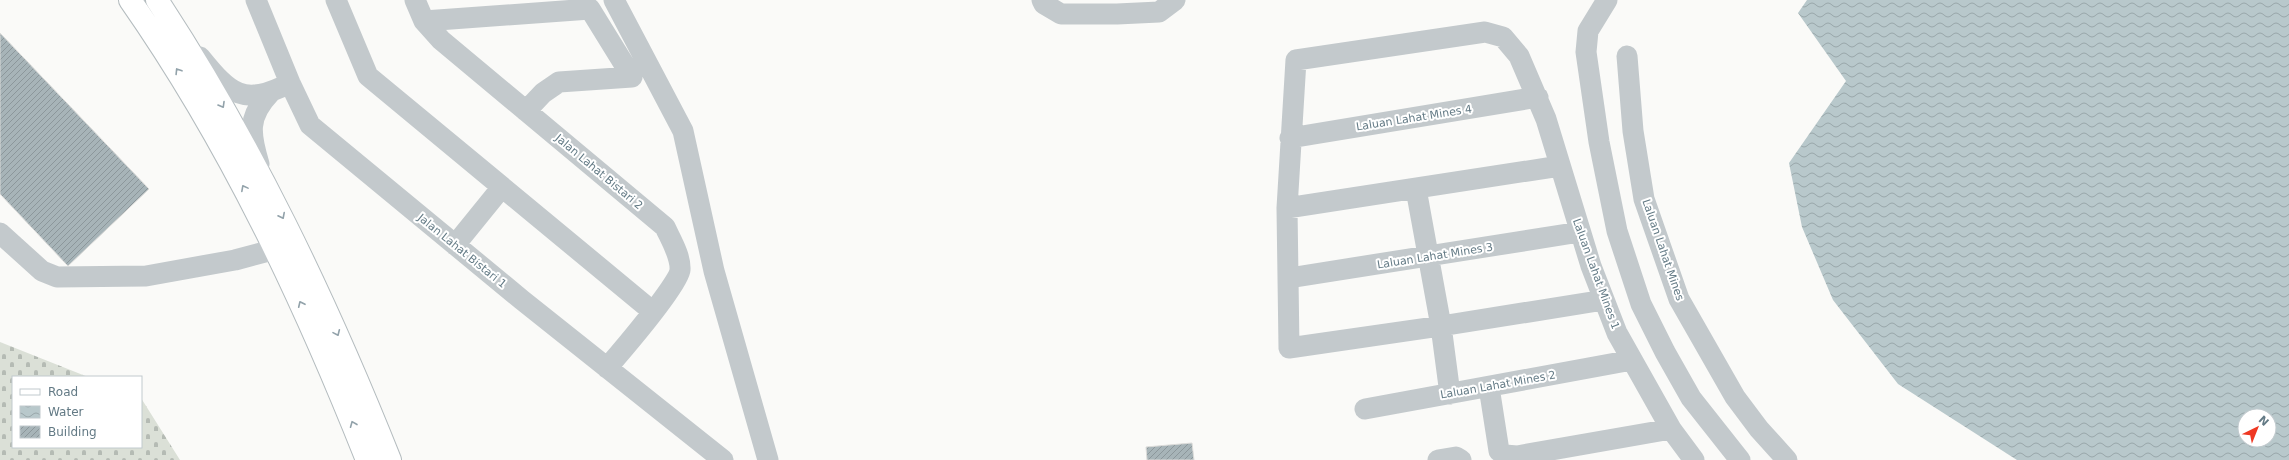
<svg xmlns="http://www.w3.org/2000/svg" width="2289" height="460" font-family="'DejaVu Sans',sans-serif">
<defs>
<pattern id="cemetery-stones" width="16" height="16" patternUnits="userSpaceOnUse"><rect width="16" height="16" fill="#dbe0d7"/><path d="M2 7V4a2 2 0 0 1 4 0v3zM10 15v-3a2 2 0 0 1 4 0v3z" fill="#b5bbb4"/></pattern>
<pattern id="water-waves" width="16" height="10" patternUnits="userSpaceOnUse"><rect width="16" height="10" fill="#b8c8cb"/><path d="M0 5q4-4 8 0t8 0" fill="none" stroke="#99a7aa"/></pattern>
<pattern id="building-hatch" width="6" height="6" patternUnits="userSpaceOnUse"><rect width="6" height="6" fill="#a7b4b8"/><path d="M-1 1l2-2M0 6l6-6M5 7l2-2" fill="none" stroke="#8c979b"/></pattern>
</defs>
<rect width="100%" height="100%" fill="#fafaf8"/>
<path fill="url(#cemetery-stones)" d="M0,342L88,377H13V447H141V398L180,460H0Z"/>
<path fill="url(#water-waves)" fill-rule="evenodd" d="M1807,0H2289V460H2017L1898,384L1833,300L1802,227L1789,163L1846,81L1798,13ZM2245,416H2269V440H2245Z"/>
<path fill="url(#building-hatch)" stroke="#dcdcda" d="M0,33L149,189L68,266L0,194Z
M1192,443L1194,460H1147L1146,447Z"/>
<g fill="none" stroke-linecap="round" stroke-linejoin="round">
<defs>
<path id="major" d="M130,0C230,143 303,299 367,460
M157,0C252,144 326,300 390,460"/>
</defs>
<use href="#major" stroke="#b4bcbf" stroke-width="24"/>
<path stroke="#c3c9cc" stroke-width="21" d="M256,0L290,83L310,125L522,300L723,460
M336,0L368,76L652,311
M415,0L424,21L441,40L665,227C671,240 681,256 680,270C679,284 620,353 607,368
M614,0L683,131L714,271L768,460
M1042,0L1044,4L1061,14H1117L1159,12L1175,0
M1607,0L1588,31L1586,52L1599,142L1617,231L1641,304L1665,352L1691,398L1740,460
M424,21L590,9L632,77L559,82L543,93L526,111
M1627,56L1633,131L1644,199L1679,299L1735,397L1759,429L1787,460
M200,57C230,94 243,107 290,83
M1290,138L1538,97
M259,164C250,134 247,117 270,93
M1416,189L1441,326L1450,394
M1287,208L1560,166
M0,233L42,271L57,277L146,276L235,260L276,249
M455,245L502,187
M1289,278L1580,232
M1604,300L1441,326L1289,348L1287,208L1296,60L1485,32L1503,37L1519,56L1546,119L1591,266L1617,333L1671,429L1694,460
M1489,387L1499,451L1505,455L1517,456L1671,429
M1365,409L1632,360
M1438,460L1456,457L1461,460"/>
<use href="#major" stroke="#fff" stroke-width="22"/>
</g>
<defs><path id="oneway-chevron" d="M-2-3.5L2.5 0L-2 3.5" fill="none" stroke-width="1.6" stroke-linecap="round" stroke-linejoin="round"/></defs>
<g stroke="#92a2aa">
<use href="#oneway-chevron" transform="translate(178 71) rotate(-122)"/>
<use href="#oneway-chevron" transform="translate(222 105) rotate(60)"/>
<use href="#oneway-chevron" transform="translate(244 188) rotate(-118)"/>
<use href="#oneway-chevron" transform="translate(282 216) rotate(63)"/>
<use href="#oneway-chevron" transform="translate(301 304) rotate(-115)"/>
<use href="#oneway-chevron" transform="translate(337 333) rotate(66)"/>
<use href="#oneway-chevron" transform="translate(353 424) rotate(-112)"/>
</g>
<g text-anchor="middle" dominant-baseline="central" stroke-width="4" stroke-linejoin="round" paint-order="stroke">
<g font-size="11" fill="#637a85" stroke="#fff">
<text transform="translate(1414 118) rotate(-9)">Laluan Lahat Mines 4</text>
<text transform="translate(599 172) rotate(40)">Jalan Lahat Bistari 2</text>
<text transform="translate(1663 250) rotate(71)">Laluan Lahat Mines</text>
<text transform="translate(462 251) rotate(39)">Jalan Lahat Bistari 1</text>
<text transform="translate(1435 256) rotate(-9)">Laluan Lahat Mines 3</text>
<text transform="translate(1596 274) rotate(70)">Laluan Lahat Mines 1</text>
<text transform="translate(1498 385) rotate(-10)">Laluan Lahat Mines 2</text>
</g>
</g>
<rect x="12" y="376" width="130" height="72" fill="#ffffff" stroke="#c1cace"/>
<rect x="20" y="389" width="20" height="6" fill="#ffffff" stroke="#c1cace"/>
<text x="48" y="396" font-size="12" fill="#637a85">Road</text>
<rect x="20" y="406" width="20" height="12" fill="url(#water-waves)" stroke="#c1cace"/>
<text x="48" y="416" font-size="12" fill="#637a85">Water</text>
<rect x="20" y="426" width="20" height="12" fill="url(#building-hatch)" stroke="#c1cace"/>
<text x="48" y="436" font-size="12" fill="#637a85">Building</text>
<g transform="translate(2257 428) rotate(43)"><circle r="19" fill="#ffffff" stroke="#c1cace"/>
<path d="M0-3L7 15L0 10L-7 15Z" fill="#ef3823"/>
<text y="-6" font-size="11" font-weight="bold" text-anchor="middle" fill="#637a85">N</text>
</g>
</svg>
